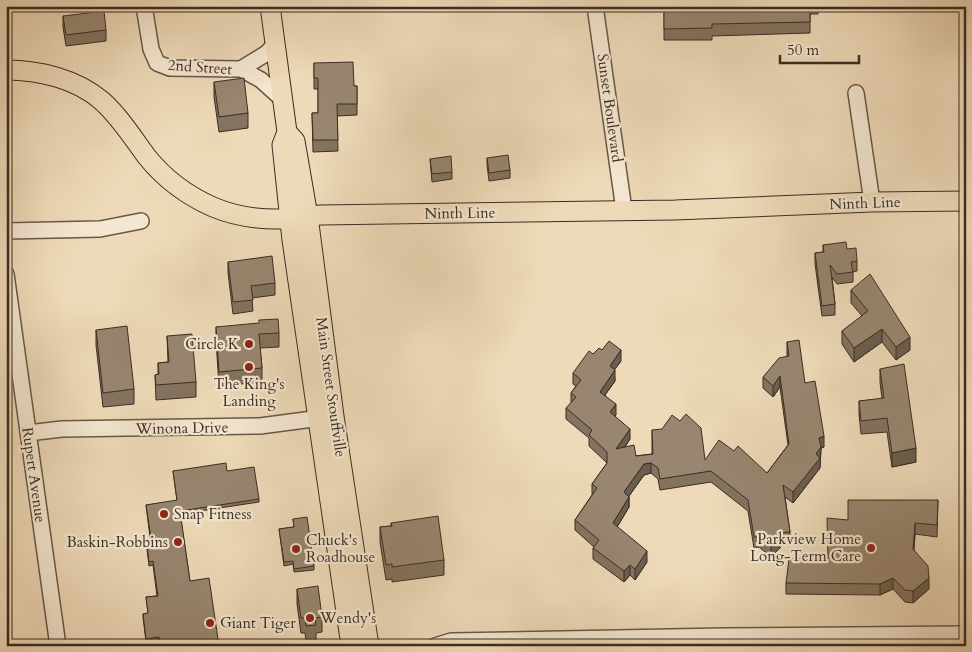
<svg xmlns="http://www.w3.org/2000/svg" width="972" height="652" font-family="Cardo,serif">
<rect width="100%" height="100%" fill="#eedab8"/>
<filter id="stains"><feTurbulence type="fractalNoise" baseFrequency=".004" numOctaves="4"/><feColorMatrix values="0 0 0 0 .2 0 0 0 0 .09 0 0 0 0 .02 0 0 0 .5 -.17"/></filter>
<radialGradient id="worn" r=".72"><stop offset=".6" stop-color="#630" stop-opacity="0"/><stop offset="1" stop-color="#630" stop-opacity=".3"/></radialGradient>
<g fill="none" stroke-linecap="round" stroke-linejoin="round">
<defs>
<path id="minor" d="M144,6L151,49L157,63L170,68L241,69L261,80L282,99
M595,6L624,210
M241,69L267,53L275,44
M856,93L872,202
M6,231L100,229L141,221
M6,274L58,646
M28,433L62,429L260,426L328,417
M435,646L451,641L724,636L966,634"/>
<path id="major" d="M270,6L287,132L282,145L292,240L351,646
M6,70C39,70 77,79 102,101C120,117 133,138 147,157C164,178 188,196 213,207C232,215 256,219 276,219C291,219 306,216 321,215L675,210L872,202L966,201
M287,132L295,141L308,216L334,416L369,646"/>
</defs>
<use href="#minor" stroke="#685848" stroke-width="18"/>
<use href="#major" stroke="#3b2c23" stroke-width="21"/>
<use href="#minor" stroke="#f4e7d1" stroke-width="15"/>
<use href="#major" stroke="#eedab8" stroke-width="19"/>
</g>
<path fill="#837360" stroke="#3b2c23" d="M664,6H818V14H810V33L712,36V40H664Z
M63,16L106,30V41L66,46L63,27Z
M314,63L354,86H357V115L337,116L338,151L313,152L312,113H318V89H314Z
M214,82L248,113V128L219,132L214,97Z
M487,158L510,170V178L489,181L487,165Z
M430,159L452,172V179L432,182Z
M823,245L847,249L857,261V271L853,272V282L837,284L832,277L835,304V315L822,316L815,264V253L823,252Z
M228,262L275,283V295L252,298L253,311L233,314L228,273Z
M851,290L910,350L896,360L882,342L854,362L842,344V331L862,316L851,303Z
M216,327L279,333V347L260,348L262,368V382L219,386L216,341Z
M96,330L134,389V404L103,407L96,345Z
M167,336L196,382V397L156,400L155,375L158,374V363L168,362Z
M787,342L805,383L824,447L821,448L820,468L793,503L785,497L790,532V542L780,544V548L771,557L759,547L754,548L748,511L711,482L660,490L658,479L651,473L644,475L629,496V507L617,527L647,562L635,580L630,575L624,582L593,559V548L594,547L575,530V520L592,495V484L607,463L589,446V438L566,419V408L571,403V393L576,386L573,384V373L593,354L602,350L621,361L614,370L615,381L605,395L616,415L615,416L630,439L625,447L636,456L652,454V430L705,460L734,451L767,473L788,445L780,387L773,397L763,388V377L787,356Z
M880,369L916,462L892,467L887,432L861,434L859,414V401L882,399L880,382Z
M173,471H227L259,499V502L180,514L190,581L219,646H160L159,640L146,642L143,617V614L148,613L146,597L157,596L153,565L149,566L147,549V545H151L146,505L177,501Z
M938,500L937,537L915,534L914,550L929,589L913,603L905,602L893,589L880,595L786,594V583L828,558L848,520Z
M293,519L314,566V570L294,572L293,564L284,566L279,529L294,527Z
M391,523L444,560V575L392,582V579L386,580L380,542V527L391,526Z
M297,589L322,617V632L316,633V640L306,641L305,633H301L297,604Z"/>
<path fill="#6a5e4e" stroke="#3b2c23" d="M882,329V342L854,362V348Z
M910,337V350L896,360V347Z
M621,350V361L610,376V366Z
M615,370V381L600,402V392Z
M780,376V387L773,397V386Z
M616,404V415L610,423V412Z
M630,429V439L616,460V449Z
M824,436V447L821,448L820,468L793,503V492L816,454L819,438Z
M916,448V462L892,467V453Z
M651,463V473L644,475L624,503V492L644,464Z
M629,497V507L613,534V523Z
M915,523V534L913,560V549Z
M780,537V548L771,557V546Z
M647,551V562L635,580V569Z
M630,565V575L624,582V571Z
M893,578V589L880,595V584Z
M929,578V589L913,603V591Z"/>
<path fill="#988670" stroke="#3b2c23" d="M664,6H810V22L712,24V28L664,29Z
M104,11L106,30L66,35L63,16Z
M353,62L354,86H357V104H337L338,140H313L312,113H318V78H314V63Z
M244,78L248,113L219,117L214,82Z
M508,155L510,170L489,173L487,158Z
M451,156L452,172L432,174L430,159Z
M846,242L847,249L856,248L857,261L851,262L853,272L837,274L830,265L835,304L822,306L815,253L824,252L823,245Z
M272,256L275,283L251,286L253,300L233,302L228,262Z
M870,274L910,337L896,347L882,329L854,348L842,331L868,311L851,290Z
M278,319L279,333L259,334L262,368L219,372L216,327L259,323V320Z
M127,326L134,389L103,393L96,330Z
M192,334L196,382L156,385L155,375L159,374L158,363L169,362L167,336Z
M799,340L805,383L815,381L824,436L819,438L821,447L816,454L820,458L793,492L783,485L790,532L779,533L780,537L771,546L759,537H754L748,500L711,471L660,479L658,468L651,463L644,464L624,492L629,497L613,523L647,551L635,569L630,565L624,571L593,548L599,540L575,520L597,488L592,484L607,463V452L589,435L592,430L566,408L576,397L571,393L581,380L573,373L589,351L593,354L599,348L602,350L609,341L621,350L610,366L615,370L600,392L616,404L610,412L630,429L616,449L634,445L636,456L653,454L652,430L662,429L672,415L680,421L686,414L701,428L705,460L719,440L734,451L738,446L767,473L789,444L780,376L773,386L763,377L779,358L789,356L787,342Z
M904,364L916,448L892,453L887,418L861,421L859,401L884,398L880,369Z
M226,463L227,471L254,467L259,499L180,511L190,581L209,578L219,646H161L159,637L146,639L143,614L148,613L146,597L158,596L153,561L149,562L147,545H152L146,505L177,500L173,471Z
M848,500H938L937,525L915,523L913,549L928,566L929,578L913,591L905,590L893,578L880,584L786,583L789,559L828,558L827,518L848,520Z
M438,516L444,560L392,567V564L386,565L380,527L392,526L391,523Z
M307,517L314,566L294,569L293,561L284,562L279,529L294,527L293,519Z
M318,586L322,617L315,618L316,625L306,626L305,618H301L297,589Z"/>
<g fill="#8f2418" stroke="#f4e7d1" stroke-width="2">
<circle cx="249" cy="344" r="5"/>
<circle cx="249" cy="367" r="5"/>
<circle cx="164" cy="514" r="5"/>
<circle cx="178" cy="542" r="5"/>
<circle cx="871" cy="548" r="5"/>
<circle cx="296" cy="549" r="5"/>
<circle cx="310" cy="618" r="5"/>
<circle cx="210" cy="623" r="5"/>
</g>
<g text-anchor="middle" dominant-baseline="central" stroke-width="4.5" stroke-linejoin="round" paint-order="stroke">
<g font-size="15" fill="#3b2c23" stroke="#f4e7d1">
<text transform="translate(200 67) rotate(4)">2nd Street</text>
<text transform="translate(610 108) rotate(82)">Sunset Boulevard</text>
<text transform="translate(865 203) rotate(-2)">Ninth Line</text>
<text transform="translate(460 213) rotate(-1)">Ninth Line</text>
<text transform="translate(331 387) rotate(82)">Main Street Stouffville</text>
<text transform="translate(182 428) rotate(-1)">Winona Drive</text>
<text transform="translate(34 475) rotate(82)">Rupert Avenue</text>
</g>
<g font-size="15" fill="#3b2c23" stroke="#f4e7d1" text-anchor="start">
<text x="239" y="344" text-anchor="end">Circle K</text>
<text x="249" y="384" text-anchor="middle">The King's<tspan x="249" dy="17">Landing</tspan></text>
<text x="174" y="514">Snap Fitness</text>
<text x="861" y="539" text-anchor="end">Parkview Home<tspan x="861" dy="17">Long-Term Care</tspan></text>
<text x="306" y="540">Chuck's<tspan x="306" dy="17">Roadhouse</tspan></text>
<text x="168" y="542" text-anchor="end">Baskin-Robbins</text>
<text x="320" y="618">Wendy's</text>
<text x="220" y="623">Giant Tiger</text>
</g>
</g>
<rect width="972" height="652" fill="none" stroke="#eedab8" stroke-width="25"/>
<rect x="8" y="8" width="957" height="637" fill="none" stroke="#3b2c23" stroke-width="2.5"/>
<rect x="12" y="12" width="947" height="627" fill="none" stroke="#3b2c23"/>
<path d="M780 55v8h79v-8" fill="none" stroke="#3b2c23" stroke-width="2.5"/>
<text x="787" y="55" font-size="15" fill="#3b2c23" stroke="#f4e7d1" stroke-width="4" paint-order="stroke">50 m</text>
<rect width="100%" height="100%" filter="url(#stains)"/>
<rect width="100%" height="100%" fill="url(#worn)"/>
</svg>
